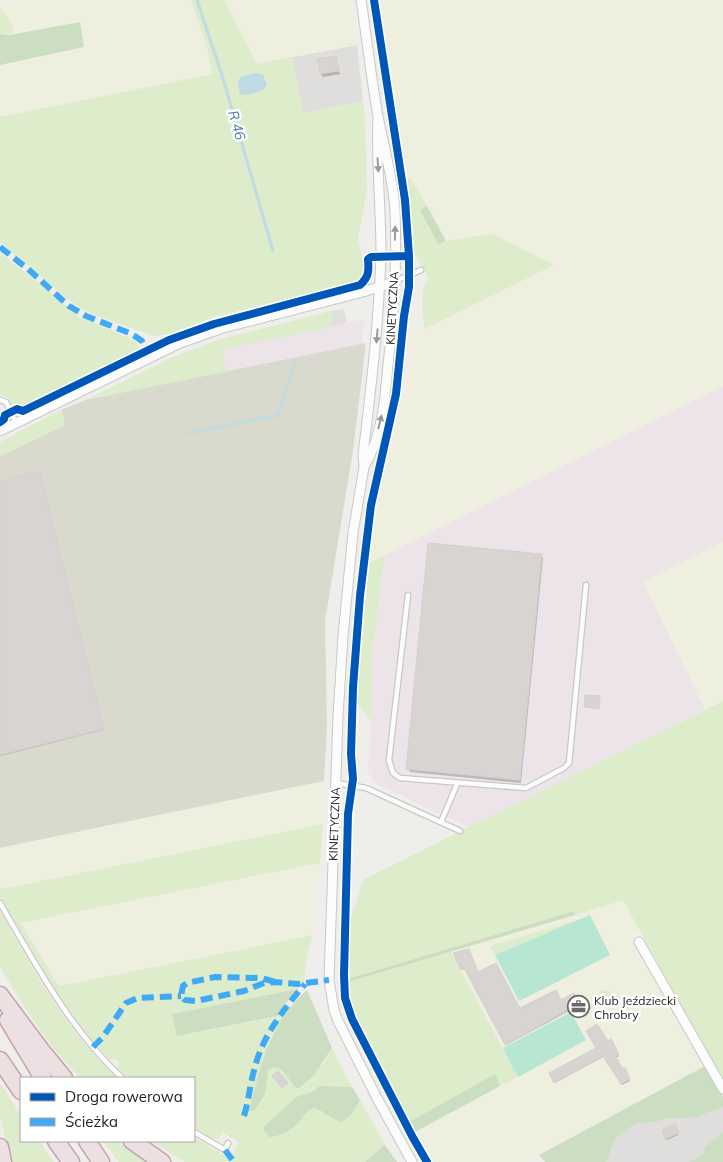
<svg xmlns="http://www.w3.org/2000/svg" width="723" height="1162" font-family="Mulish,sans-serif">
<rect width="100%" height="100%" fill="#f0eeeb"/>
<path fill="#dfdedc" d="M357,45L363,101L303,113L292,57Z
M723,1107V1132L705,1153L689,1162H606L616,1136L635,1124L656,1122L668,1118H694Z"/>
<path fill="#ede4e9" d="M364,319L362,344L227,371L222,350Z
M723,386V542L643,582L705,709L469,827L376,784L368,772L371,721V661L385,555Z"/>
<path fill="#d9d9cd" d="M366,343L353,451L325,621L327,726L324,781L0,848V456L65,425L61,410L85,400Z"/>
<path fill="#efefdf" d="M19,0H191L205,41L213,74L0,117V65L84,46L80,22L14,34L12,24L0,7V3Z
M224,0H350L357,45L257,64Z
M379,0H723V386L369,563L375,515L410,368L413,333L424,329L492,234L446,241L403,165Z
M723,542V701L705,709L643,582Z
M324,781L323,824L1,889L0,887V848Z
M320,863L313,935L59,986L21,923Z
M623,899L641,931L631,936L705,1066L526,1162H433L415,1132L586,1040L571,1012L503,1048L451,952Z"/>
<path fill="#ddeccb" d="M191,0H224L257,64L292,57L303,113L363,101L365,118L367,191L358,238L365,273L359,282L214,317L170,334L153,336L87,312L69,300L0,242V117L213,74L205,41Z
M0,7L12,24L14,34H0Z
M410,177L427,206L420,210L438,244L446,241L492,234L554,265L424,329L422,302L424,285L429,279L414,252L407,180Z
M0,253L42,285L78,316L123,335L136,342L140,349L21,409L17,406L13,407L9,398L0,395Z
M331,311L333,317L330,327L222,350L227,371L225,372L85,400L169,359L217,340Z
M61,410L65,425L0,456V442Z
M385,555L371,661V721L356,702L369,563Z
M723,701V1081L623,900L575,915L574,911L348,979L347,930L364,879Z
M323,824L320,863L21,923L59,986L313,935L307,955L304,982L298,989L172,1014L178,1036L285,1015L270,1037L265,1094L267,1070L274,1067L281,1069L290,1081L322,1065L332,1048L352,1087L320,1086L310,1093L298,1096L265,1125L298,1123L307,1111L315,1108L325,1112L335,1120L352,1114L360,1100L385,1145L365,1162H185L150,1141H194V1137L230,1159L239,1142L223,1133L218,1139H210L194,1127V1078H128L117,1068L119,1062L116,1059L110,1060L99,1047L101,1043L98,1040L96,1042L92,1041L54,989L0,897V887L1,889Z
M0,911C34,970 66,1032 118,1078H80L54,1049L32,1019L0,967Z
M584,918L495,955L490,946Z
M451,952L518,1077L500,1086L494,1075L409,1122L354,1014L348,982Z
M597 998a8 8 0 1 1 16 0a8 8 0 1 1-16 0Z
M0,1083L21,1115V1141H39L54,1162H11L0,1115Z
M103,1141H121L151,1162H119Z"/>
<path fill="#cbdec1" d="M80,22L84,47L0,65V34L10,35Z
M427,206L446,241L438,244L420,210Z
M574,911L575,915L348,982V979Z
M298,989L284,1005L278,1016L177,1036L172,1014Z
M307,990L332,1048L314,1075L299,1088H296L281,1069L274,1067L268,1070L265,1094L254,1111H249C262,1063 268,1025 307,990Z
M705,1066L723,1097V1107L694,1118H668L656,1122L635,1124L616,1137L606,1162H545L539,1155Z
M495,1074L500,1086L415,1132L409,1122Z
M320,1086L352,1087L360,1100L352,1114L342,1122C332,1120 325,1112 315,1108C303,1112 305,1117 297,1124C289,1132 280,1136 269,1137L263,1130L265,1125L298,1096L310,1093Z
M723,1132V1162H689L705,1153L704,1148Z
M385,1145L397,1162H365Z"/>
<path fill="#b7e6d2" d="M590,915L610,955L519,1001L495,955Z
M571,1012L586,1040L518,1077L503,1048Z"/>
<path fill="#e0dfde" d="M344,309L347,323L330,327L333,317L331,311Z"/>
<path fill="#bfdbe3" d="M256,73L263,75L267,85L265,89L251,94L240,95L238,81L241,77Z"/>
<path fill="#0003" d="M335,57L340,74L323,77L321,74Z
M40,474L103,730L0,756V483Z
M541,555L543,558L521,783L410,772L408,768Z
M455,954L519,1010L561,1001L579,1005L586,1001L590,1009L577,1016L573,1009L506,1045L465,969L463,970Z
M611,1042L619,1056L615,1058L622,1071L624,1070L630,1081L622,1085L605,1056L555,1083L550,1074Z
M674,1126L678,1135L667,1140L663,1131Z"/>
<g fill="none" stroke-linecap="round" stroke-linejoin="round">
<path stroke="#bfdbe3" stroke-width="3" d="M197,0L222,75L273,251
M189,433L278,415L295,361"/>
</g>
<path fill="#d7d4d2" stroke="#d3d0cc" d="M336,56L339,71L320,74L317,59Z
M40,471L104,729L0,755V481Z
M428,543L542,554L520,780L406,769Z
M585,695L600,696L599,709L584,707Z
M469,949L478,972L496,963L520,1008L556,990L561,1000L574,993L579,1003L587,999L591,1008L575,1015L571,1008L505,1045L464,968L461,970L453,953Z
M597,1024L608,1041L611,1039L619,1054L615,1056L623,1069L625,1068L630,1079L621,1084L603,1056L554,1083L549,1073L596,1048L586,1031Z
M278,1071L288,1083L282,1088L272,1076Z
M675,1124L679,1133L665,1139L662,1130Z"/>
<g fill="none" stroke-linecap="round" stroke-linejoin="round">
<defs>
<path id="lane" d="M395,281L421,270
M0,400L6,402L16,423
M408,595L389,760L393,773L400,778L526,788L564,768L569,763L586,585
M336,783L366,788L460,831
M441,822L457,784
M0,903C36,965 69,1028 122,1078
M194,1132L225,1150L228,1143"/>
<path id="street" d="M361,0C367,39 371,78 378,116C384,148 393,178 395,210C397,261 394,315 388,365C385,400 382,437 364,467
M378,117C376,162 381,208 381,254C379,321 371,388 363,455L364,467L353,533L343,636L338,716L329,980L334,1010L338,1021L378,1100L412,1162
M0,431L180,343L223,328L363,292L394,282
M639,942L723,1089"/>
<path id="highway" d="M0,995L41,1050L64,1078
M8,1020L43,1078
M0,1060L21,1091
M56,1141L71,1162
M87,1141L101,1162
M132,1141L162,1162
M0,1147L3,1162"/>
</defs>
<use href="#lane" stroke="#c9c8c7" stroke-width="7"/>
<use href="#street" stroke="#c9c8c7" stroke-width="11"/>
<use href="#highway" stroke="#c5a2ac" stroke-width="19"/>
<use href="#lane" stroke="#fdfcfc" stroke-width="4.5"/>
<use href="#street" stroke="#fdfcfc" stroke-width="9"/>
<use href="#highway" stroke="#ece0e2" stroke-width="16"/>
<path stroke="#3fa9f5" stroke-width="6" stroke-dasharray="12 6" stroke-linecap="butt" d="M0,247L28,269L69,306L86,316L132,334L142,341L150,355
M275,982L261,978L215,977L187,983L183,986L181,996L185,1000L196,1001L244,991L264,983L275,982L298,984L329,980
M93,1047L103,1037L126,1003L138,998L181,996
M244,1116C249,1100 250,1083 255,1067C263,1035 284,1009 305,984
M225,1150L234,1162"/>
<defs>
<path id="cycleway" d="M374,0L405,200L409,256V287L404,316L396,394L371,505L360,596L353,687L351,754L353,779L348,814L344,975L345,998L352,1019L412,1136L427,1162
M0,422L4,419L5,415L17,409L23,411L169,340L214,324L360,285C369,277 369,271 368,259L371,257L409,256"/>
</defs>
<use href="#cycleway" stroke="#fff" stroke-width="11"/>
<use href="#cycleway" stroke="#0057b8" stroke-width="8"/>
</g>
<defs><path id="oneway-solid" d="M-6-.8H1V-3.2L6.5 0L1 3.2V.8H-6Z" transform="scale(1.25)"/></defs>
<g fill="#9a9a9a">
<use href="#oneway-solid" transform="translate(378 165) rotate(86)"/>
<use href="#oneway-solid" transform="translate(395 233) rotate(-89)"/>
<use href="#oneway-solid" transform="translate(377 336) rotate(95)"/>
<use href="#oneway-solid" transform="translate(380 422) rotate(-76)"/>
</g>
<defs>
<symbol id="office-ring" viewBox="-11 -11 22 22"><circle r="9.5" fill="#fff" stroke="#6a6968" stroke-width="1.5"/><path d="M-6-3h4V-5.5h4V-3h4V5H-6ZM-1-4.5V-3h2v-1.5ZM-6 0V1H6V0Z" fill="#6a6968"/></symbol>
</defs>
<g fill-rule="evenodd">
<use href="#office-ring" x="566" y="994" width="25" height="25"/>
</g>
<g text-anchor="middle" dominant-baseline="central" stroke-width="5" stroke-linejoin="round" paint-order="stroke">
<g font-size="12" fill="#222" stroke="#fff">
<text transform="translate(392 308) rotate(-87)">KINETYCZNA</text>
<text transform="translate(334 824) rotate(-88)">KINETYCZNA</text>
</g>
<g font-size="12" fill="#222" stroke="#fff" text-anchor="start">
<text x="594" y="1000">Klub Jeździecki<tspan x="594" dy="14">Chrobry</tspan></text>
</g>
<g font-size="14" font-style="italic" fill="#4a7aab" stroke="#fff">
<text transform="translate(237 125) rotate(74)">R 46</text>
</g>
</g>
<rect x="20" y="1077" width="175" height="65" fill="#ffffff" stroke="#a7a7a7"/>
<rect x="30" y="1093" width="25" height="8" fill="#0057b8" stroke="#a7a7a7"/>
<text x="65" y="1102" font-size="15" fill="#222222">Droga rowerowa</text>
<rect x="30" y="1118" width="25" height="8" fill="#3fa9f5" stroke="#a7a7a7"/>
<text x="65" y="1127" font-size="15" fill="#222222">Ścieżka</text>
</svg>
